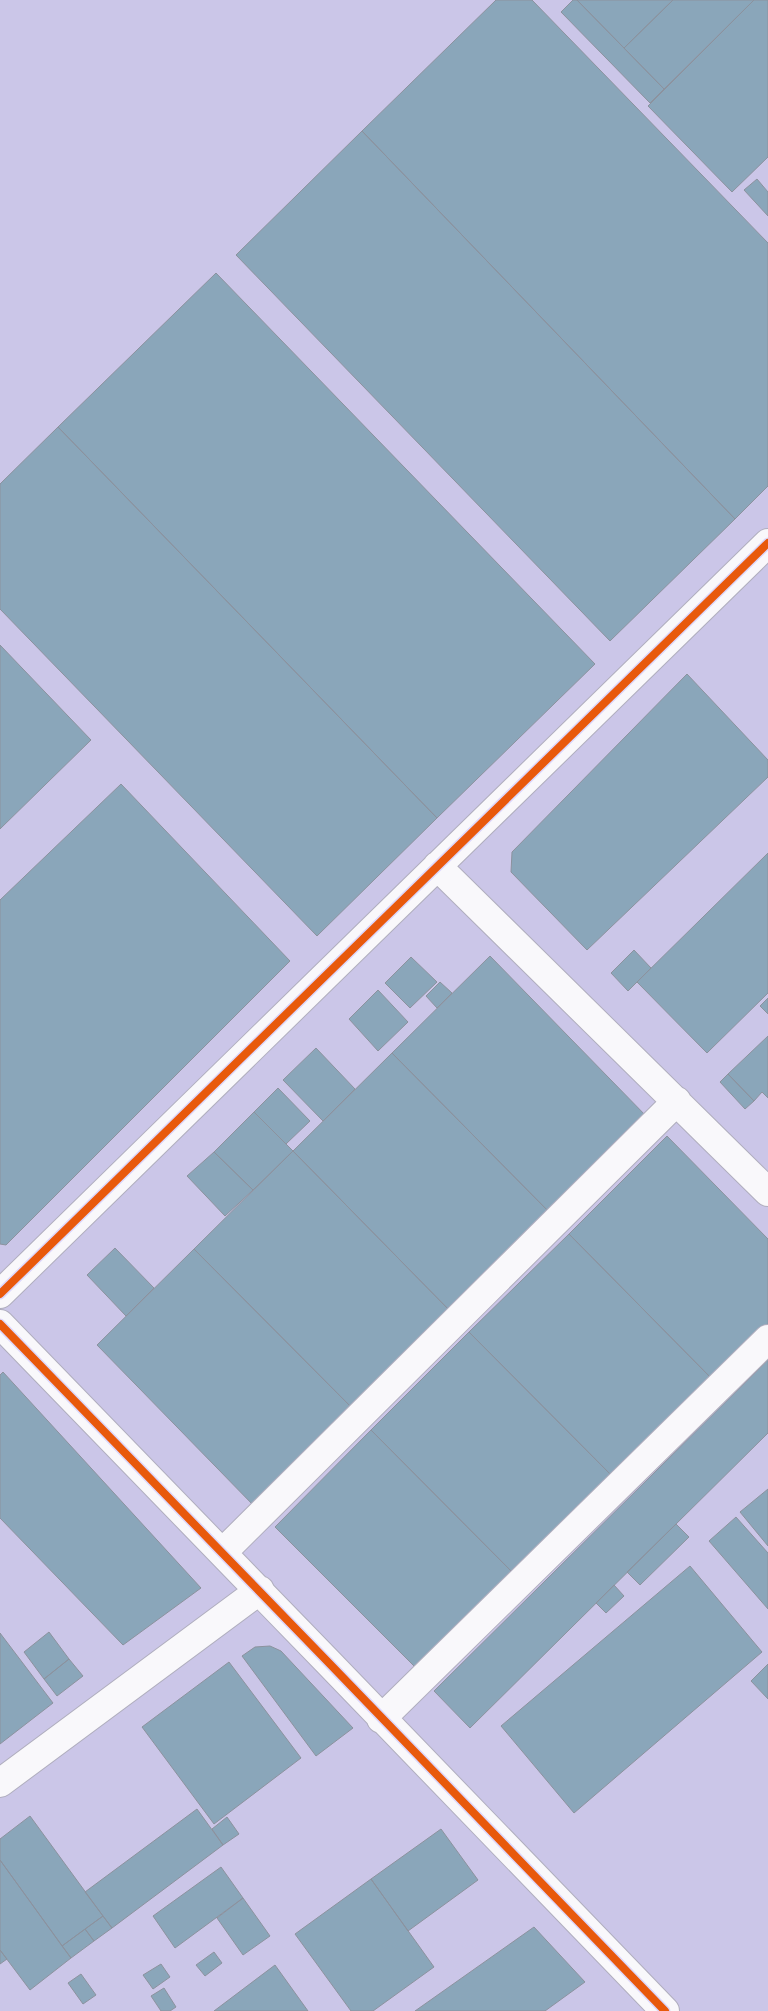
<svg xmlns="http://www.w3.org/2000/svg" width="768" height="2011" font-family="'IBM Plex Serif',serif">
<rect width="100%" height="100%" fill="#d5d2e7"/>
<path fill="#cbc6e8" d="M0,0H768V2011H0Z"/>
<path fill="#8aa6ba" stroke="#8c929e" d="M496,0H532L768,243V486L735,519L362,131Z
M573,0H577L664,89L650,103L561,12Z
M577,0H673L624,48Z
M673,0H754L664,89L624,48Z
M754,0H768V157L732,192L648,106Z
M362,131L735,519L610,641L236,255Z
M757,179L768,192V216L744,190Z
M216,273L595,664L437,818L58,427Z
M58,427L437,818L317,936L0,609V484Z
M0,645L91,740L0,829Z
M687,674L768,760V777L587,950L511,872L512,852Z
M121,784L290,961L6,1245L0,1244V900Z
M768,853V993L707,1053L637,982Z
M634,950L651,968L628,991L611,973Z
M490,956L649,1119L552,1215L392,1053Z
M411,957L437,982L410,1008L385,983Z
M440,982L452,993L437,1008L426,996Z
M378,990L408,1022L378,1051L349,1019Z
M768,998V1014L760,1006Z
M768,1036V1098L762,1092L754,1101L728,1074Z
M316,1048L355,1089L323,1121L283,1080Z
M392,1053L552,1215L452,1313L293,1151Z
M728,1074L754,1101L745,1109L720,1082Z
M278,1088L310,1121L286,1144L254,1112Z
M254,1112L293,1151L253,1190L214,1152Z
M667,1136L768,1239V1324L712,1379L569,1234Z
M293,1151L452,1313L355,1411L194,1249Z
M214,1152L253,1190L225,1216L187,1176Z
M569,1234L712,1379L613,1477L469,1332Z
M115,1248L154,1288L126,1316L87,1275Z
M194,1249L355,1411L256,1508L97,1345Z
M469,1332L613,1477L514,1574L371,1430Z
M768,1360V1433L470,1728L434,1691Z
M3,1372L201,1588L123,1645L0,1518V1375Z
M371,1430L514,1574L418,1670L275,1527Z
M768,1489V1546L740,1512Z
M736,1517L768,1553V1609L709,1541Z
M676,1524L689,1537L640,1585L627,1572Z
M690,1566L762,1652L574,1813L501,1726Z
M614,1585L624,1596L606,1613L596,1603Z
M49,1632L69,1659L44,1679L24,1652Z
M0,1633L53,1703L0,1744Z
M270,1646L281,1651L353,1728L316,1756L242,1656L255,1647Z
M69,1659L83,1676L57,1696L44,1679Z
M229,1662L301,1758L214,1824L142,1727Z
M768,1664V1699L751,1681Z
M197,1809L223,1845L112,1928L85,1892Z
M30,1816L103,1916L62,1946L0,1860V1839Z
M227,1817L239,1834L223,1845L212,1829Z
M441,1829L478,1880L408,1931L371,1879Z
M0,1860L71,1958L30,1990L0,1950Z
M221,1867L243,1898L175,1948L153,1916Z
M371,1879L434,1967L373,2011H351L295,1934Z
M243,1898L270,1936L243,1955L217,1918Z
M103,1916L112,1928L94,1941L85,1929Z
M534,1927L585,1982L545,2011H415Z
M85,1929L94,1941L71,1958L62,1946Z
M0,1950L7,1959L0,1964Z
M214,1952L222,1963L205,1976L196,1965Z
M161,1964L170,1977L153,1989L143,1975Z
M275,1965L308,2011H214Z
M81,1974L96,1995L83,2004L68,1983Z
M164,1988L176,2007L170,2011H161L151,1996Z"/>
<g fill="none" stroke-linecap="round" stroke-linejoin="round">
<defs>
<path id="minor" d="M437,866L768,1192
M0,1294L768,543
M0,1324C223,1552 443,1782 665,2011
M223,1552L677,1101
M381,1719L768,1339
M0,1783L260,1590"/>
</defs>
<use href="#minor" stroke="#b0aebe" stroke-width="30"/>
<use href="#minor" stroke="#f9f8fb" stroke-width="28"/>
<defs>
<path id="cycleway" d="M0,1294L768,543
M0,1324C223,1552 443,1782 665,2011"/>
</defs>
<use href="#cycleway" stroke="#dcd7fc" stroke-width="11"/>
<use href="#cycleway" stroke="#e8590c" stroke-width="8"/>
</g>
</svg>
